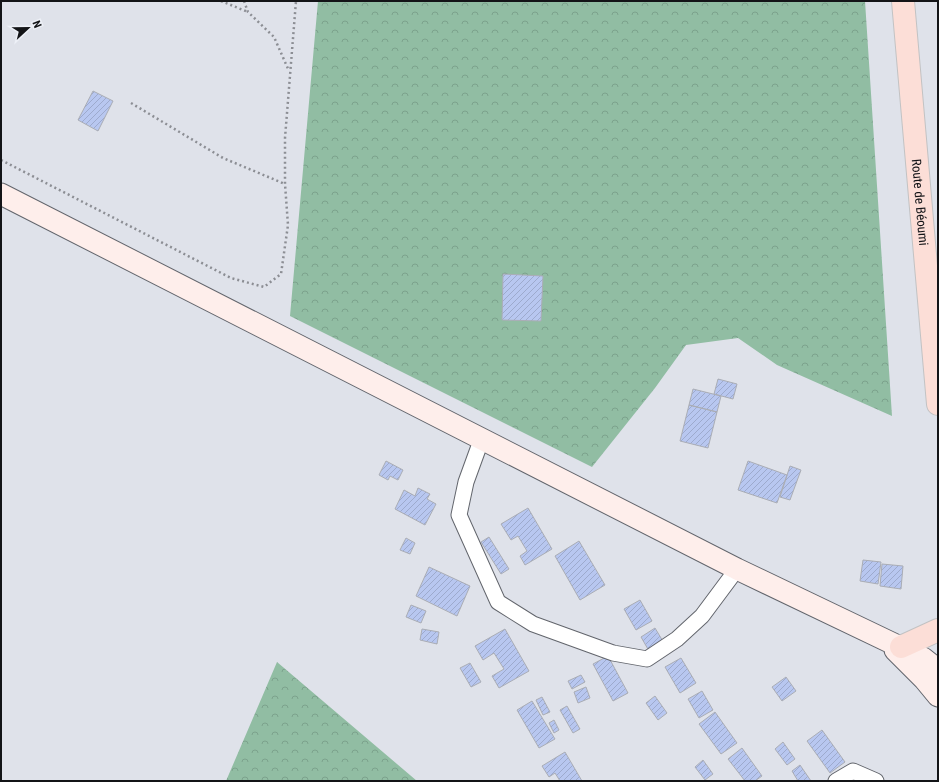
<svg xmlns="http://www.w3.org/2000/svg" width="939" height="782" font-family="'Roboto Condensed',sans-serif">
<defs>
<pattern id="forest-crowns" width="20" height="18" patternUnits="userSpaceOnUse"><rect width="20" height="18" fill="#91bda3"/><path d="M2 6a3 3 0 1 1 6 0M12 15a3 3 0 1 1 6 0" fill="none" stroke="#7ca28c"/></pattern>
<pattern id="building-hatch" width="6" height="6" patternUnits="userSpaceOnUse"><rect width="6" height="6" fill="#b8c7f0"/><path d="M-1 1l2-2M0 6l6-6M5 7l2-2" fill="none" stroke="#9daacd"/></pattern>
</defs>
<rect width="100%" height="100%" fill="#dfe2ea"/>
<path fill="url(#forest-crowns)" d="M318,1H865L892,416L777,365L738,338L686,345L655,388L592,467L290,316Z
M277,662L417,781H226Z"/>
<path fill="url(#building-hatch)" stroke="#aaadb5" d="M93,91L113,101L98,131L78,120Z
M503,274L543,276L541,321L502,320Z
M718,379L737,384L733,399L714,394Z
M693,389L721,396L717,412L689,405Z
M689,405L717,412L708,448L680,441Z
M386,461L403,470L398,480L390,476L388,480L379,475Z
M748,461L787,475L777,503L738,490Z
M790,466L801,470L790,500L780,497Z
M418,488L430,494L427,499L436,504L425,525L395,509L404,490L415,496Z
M528,508L552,549L525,565L520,556L527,551L518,536L511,540L501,524Z
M489,537L509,569L501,574L481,542Z
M406,538L415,543L410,554L400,550Z
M579,541L605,585L580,600L555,556Z
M863,560L881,562L878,584L860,581Z
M882,564L903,566L901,589L880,586Z
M429,567L470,586L457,616L416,596Z
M640,600L652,621L636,630L624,609Z
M411,605L426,611L421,623L406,617Z
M655,628L664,643L649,651L641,637Z
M422,629L439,632L437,644L420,640Z
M505,629L529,671L499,688L492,676L504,669L494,653L483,660L475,646Z
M608,656L628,693L613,701L593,664Z
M681,658L696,683L680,693L665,667Z
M470,663L481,682L471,687L460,668Z
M581,675L585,682L572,689L568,681Z
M786,677L796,691L782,701L772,687Z
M586,687L590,698L578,703L574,692Z
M702,691L713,710L699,718L688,699Z
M655,696L667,713L658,720L646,703Z
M542,697L550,712L543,715L536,700Z
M532,701L555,739L539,748L517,710Z
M567,706L580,729L573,733L560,710Z
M715,712L737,743L721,754L699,724Z
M554,720L559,730L554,733L549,723Z
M822,730L845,762L830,773L807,741Z
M783,742L795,759L787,765L775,749Z
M742,748L762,776L755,781H745L728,759Z
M565,752L582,781H560L555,773L549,777L542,766Z
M703,760L713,774L705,780L695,767Z
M800,765L811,781H798L792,771Z"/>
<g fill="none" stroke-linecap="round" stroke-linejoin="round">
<defs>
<path id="minor" d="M482,438L466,482L459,515L498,602L533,624L613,653L647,659L677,639L702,616L737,569
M836,781L853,771L876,781"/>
<path id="secondary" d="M1,194L737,569L923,658L938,670
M895,650L924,679L938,696"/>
<g id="primary">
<path id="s1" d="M903,1L938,404"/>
<path d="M901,647L938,630"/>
</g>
</defs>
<use href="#minor" stroke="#62656c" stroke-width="17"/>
<use href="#secondary" stroke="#62656c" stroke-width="23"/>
<use href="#primary" stroke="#c2c2c3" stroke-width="24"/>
<path stroke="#8c8e94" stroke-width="2.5" stroke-dasharray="2 3" stroke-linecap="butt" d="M221,1L248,12
M244,1L248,12L274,37L289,71
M131,103L223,158L285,184
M1,160L231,278L264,287L281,274L288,225L285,184V138L296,1"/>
<use href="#minor" stroke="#fff" stroke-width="15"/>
<use href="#secondary" stroke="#feeeeb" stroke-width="21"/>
<use href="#primary" stroke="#fcded7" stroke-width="22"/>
</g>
<g text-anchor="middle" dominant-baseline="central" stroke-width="3.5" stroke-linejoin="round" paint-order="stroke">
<g font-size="13" fill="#131417" stroke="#edf0f7">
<text stroke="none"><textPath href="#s1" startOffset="202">Route de Béoumi</textPath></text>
</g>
</g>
<rect width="939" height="782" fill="none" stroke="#131417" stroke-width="4"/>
<g transform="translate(28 28) rotate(68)" stroke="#edf0f7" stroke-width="3" paint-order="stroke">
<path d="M0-3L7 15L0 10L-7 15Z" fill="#131417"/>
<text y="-6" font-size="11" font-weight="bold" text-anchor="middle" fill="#131417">N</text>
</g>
</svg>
